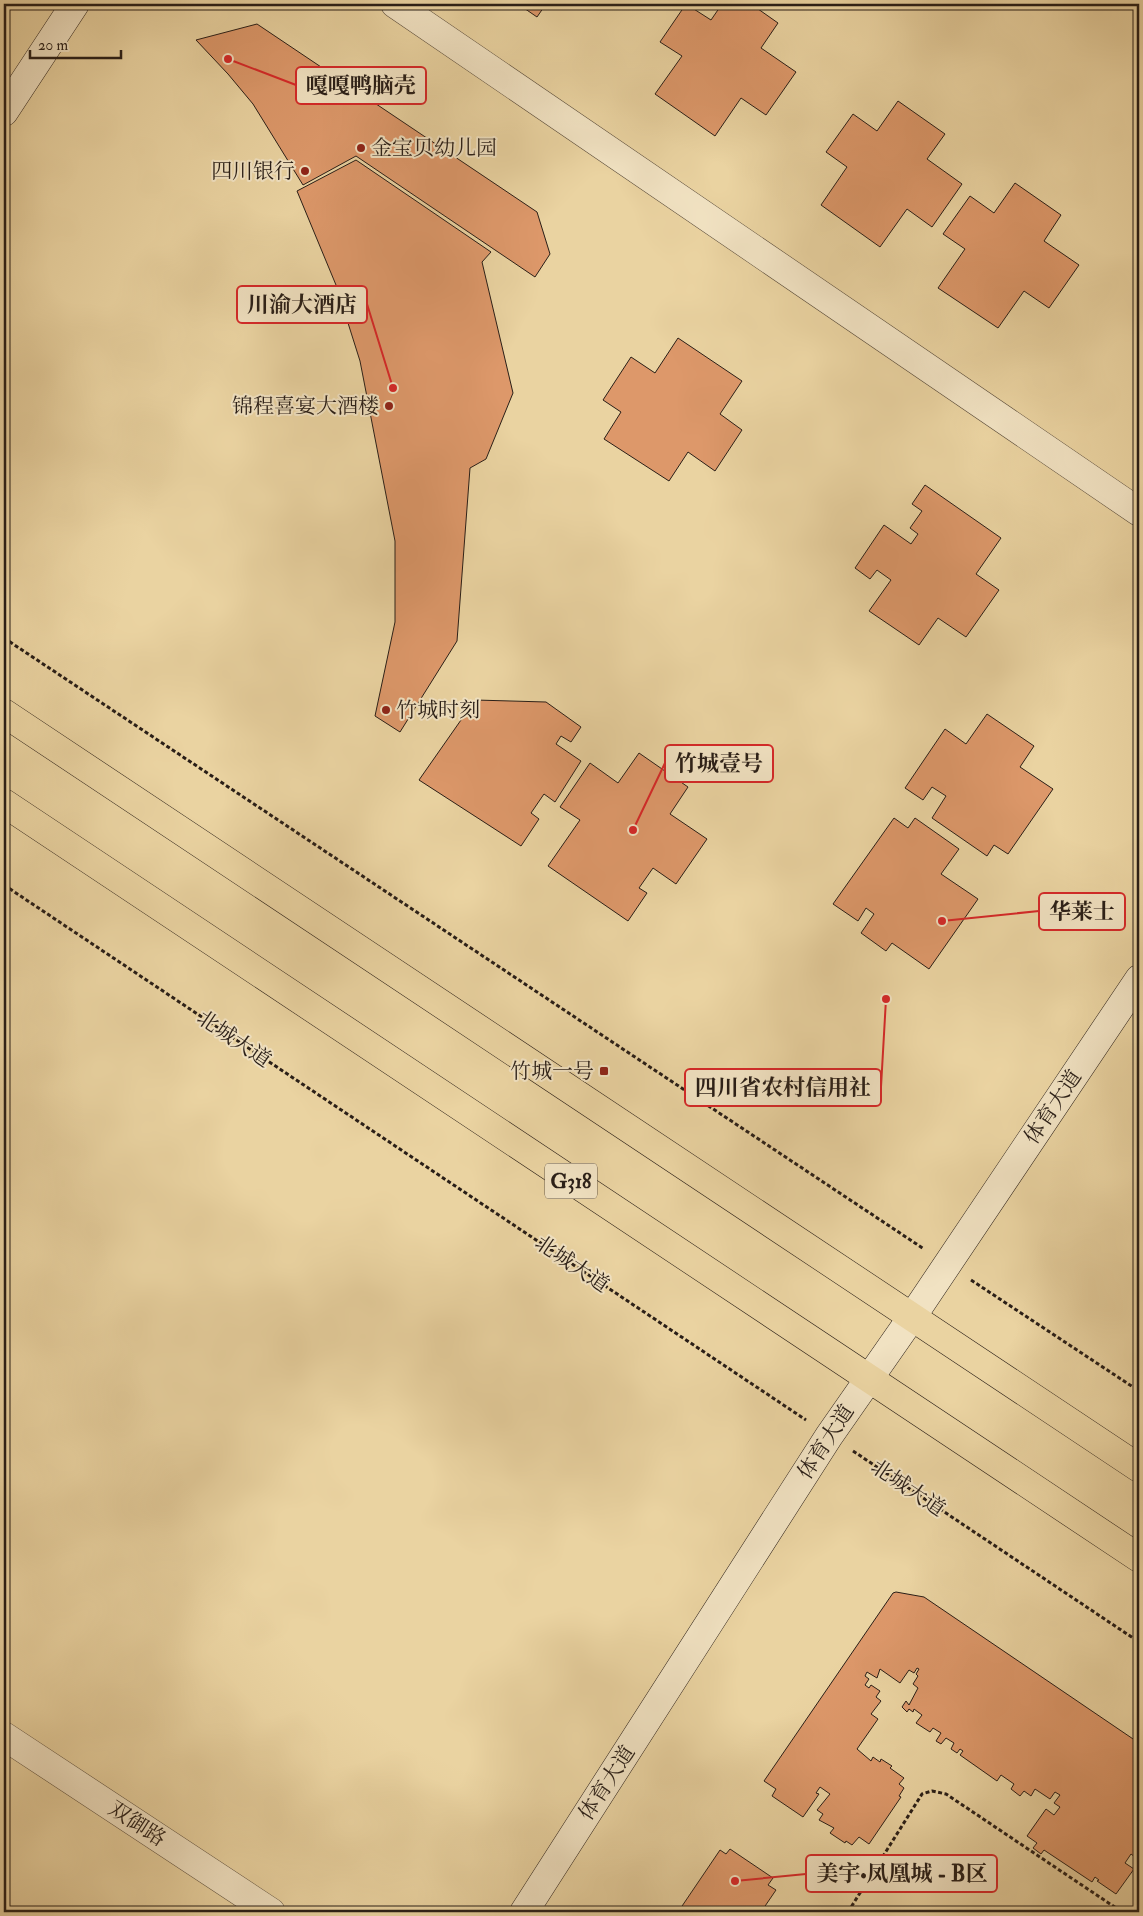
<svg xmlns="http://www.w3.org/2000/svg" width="1143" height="1916" font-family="'IM FELL Double Pica','Noto Serif SC',serif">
<rect width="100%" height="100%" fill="#ead3a1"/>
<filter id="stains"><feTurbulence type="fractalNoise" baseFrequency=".004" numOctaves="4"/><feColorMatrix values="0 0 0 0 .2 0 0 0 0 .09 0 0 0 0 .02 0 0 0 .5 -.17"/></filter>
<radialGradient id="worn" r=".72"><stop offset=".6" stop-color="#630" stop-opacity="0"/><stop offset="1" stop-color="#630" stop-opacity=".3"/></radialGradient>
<path fill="#dd986a" stroke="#291e17" d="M518,4H546L537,17Z
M686,4L711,20L722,4H751L778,23L761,48L796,72L766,115L741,98L715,136L655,94L682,56L660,42Z
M257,24L537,212L550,254L535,277L356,156L303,185L253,104L228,74L196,40Z
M898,101L945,134L927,159L962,184L932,227L907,209L880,247L821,205L847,167L826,152L853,114L877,131Z
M356,160L491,252L482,262L513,393L486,459L470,468L457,641L400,732L375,716L395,622V541L360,361L336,285L297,191Z
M1015,183L1061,215L1044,241L1079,265L1049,308L1024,291L998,328L938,288L965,249L943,234L970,196L994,213Z
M678,338L742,381L720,414L742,430L715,471L688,452L669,481L604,439L621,412L603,400L631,357L655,373Z
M925,485L1001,538L976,574L999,590L966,637L938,618L919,645L869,611L891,580L877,570L870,579L855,568L884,525L911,544L918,534L910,528L922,511L912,504Z
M475,700L546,702L581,727L571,742L561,736L556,744L581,761L555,802L544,794L531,813L539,819L521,846L419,780Z
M987,714L1034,746L1020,767L1053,789L1008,854L994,845L987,856L932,818L946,796L932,787L923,800L905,788L945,729L966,744Z
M639,753L688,787L670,814L707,839L676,884L653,868L639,888L647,893L628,921L548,866L580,820L560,807L590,763L618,783Z
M894,818L908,828L915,818L959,849L941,874L978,899L929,969L892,943L886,951L861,933L874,914L866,908L858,921L833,904Z
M896,1592L924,1597L1139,1743V1860L1131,1854L1125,1863L1134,1869L1116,1894L1097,1881L1099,1880L1095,1877L1092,1882L1044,1850L1041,1854L1033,1848L1037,1843L1027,1836L1046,1809L1054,1815L1060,1807L1054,1803L1060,1795L1055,1792L1050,1799L1035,1789L1031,1796L1024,1791L1020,1796L1011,1789L1014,1784L1001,1775L997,1781L960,1755L963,1751L960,1749L957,1753L951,1749L954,1743L946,1738L941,1744L936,1741L941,1733L933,1728L930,1732L916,1723L922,1715L914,1709L913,1712L909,1709L907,1712L902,1707L906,1701L909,1705L918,1688L913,1684L918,1676L916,1674L919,1669L917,1668L914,1673L909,1670L900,1683L880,1669L877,1678L867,1672L865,1676L869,1679L865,1685L869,1688L871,1685L880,1691L876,1697L881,1701L871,1714L878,1719L857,1749L871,1761L873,1757L880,1762L881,1759L892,1766L890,1768L904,1778L899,1784L904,1788L899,1796L901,1797L869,1844L859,1837L852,1845L846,1841L845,1843L830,1833L834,1828L819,1820L823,1814L817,1810L830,1794L820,1787L816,1793L819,1794L803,1817L772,1796L776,1789L764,1781L893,1593Z
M730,1849L773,1878L768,1885L776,1890L761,1912H678L720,1850L726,1854Z"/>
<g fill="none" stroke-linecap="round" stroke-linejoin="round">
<defs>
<path id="street" d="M395,4L1139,512
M4,1736L271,1912"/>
<path id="secondary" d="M4,112L75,4
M524,1912L829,1436L912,1317L1139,979"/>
<path id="highway" d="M4,713L1139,1468
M4,803L1139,1558"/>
</defs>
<use href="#street" stroke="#594b3a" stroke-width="29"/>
<use href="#secondary" stroke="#291e17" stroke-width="29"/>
<use href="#highway" stroke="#291e17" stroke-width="29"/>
<path stroke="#291e17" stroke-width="3" stroke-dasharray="4 2.5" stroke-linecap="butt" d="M4,638L924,1249
M4,885L806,1420
M971,1280L1139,1391
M853,1451L1139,1642
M848,1912L922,1794L932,1791L946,1794L1122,1912"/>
<use href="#street" stroke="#f1e2c2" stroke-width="28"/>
<use href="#secondary" stroke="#f1e2c2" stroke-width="28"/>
<use href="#highway" stroke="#ead3a1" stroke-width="28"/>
</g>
<g fill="#8f2418" stroke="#f1e2c2" stroke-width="2">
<circle cx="361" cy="148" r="5"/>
<circle cx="305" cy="171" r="5"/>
<circle cx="389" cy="406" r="5"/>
<circle cx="386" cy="710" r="5"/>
<rect x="599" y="1066" width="10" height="10" rx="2.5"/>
</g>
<g text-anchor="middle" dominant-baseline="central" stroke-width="4" stroke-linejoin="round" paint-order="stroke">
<rect fill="#f1e2c2" stroke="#65594a" stroke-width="1" x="545" y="1163.5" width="52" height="35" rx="4"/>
<g font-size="20" font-weight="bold" fill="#291e17">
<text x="571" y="1181">G318</text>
</g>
<g font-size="21" fill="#291e17" stroke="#f1e2c2" text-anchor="end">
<text x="371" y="148" text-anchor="start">金宝贝幼儿园</text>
<text x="295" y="171">四川银行</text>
<text x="379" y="406">锦程喜宴大酒楼</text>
<text x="396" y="710" text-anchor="start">竹城时刻</text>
<text x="594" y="1071">竹城一号</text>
</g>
<g font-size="21" fill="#291e17" stroke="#f1e2c2">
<text transform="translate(234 1039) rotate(34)">北城大道</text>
<text transform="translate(1053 1107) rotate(-56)">体育大道</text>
<text transform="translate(572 1264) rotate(34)">北城大道</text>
<text transform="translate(826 1442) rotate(-57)">体育大道</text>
<text transform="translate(908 1488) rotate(34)">北城大道</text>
<text transform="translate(607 1783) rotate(-57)">体育大道</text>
<text transform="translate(137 1824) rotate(33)">双御路</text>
</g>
</g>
<path fill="none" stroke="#d62828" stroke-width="2" d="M228 59L296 85M393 388L367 304M633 830L665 763M942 921L1039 911M886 999L881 1087M735 1881L806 1874"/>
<g fill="#d62828" stroke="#f1e2c2" stroke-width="2">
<circle cx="228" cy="59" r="5"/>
<circle cx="393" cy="388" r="5"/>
<circle cx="633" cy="830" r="5"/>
<circle cx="942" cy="921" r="5"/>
<circle cx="886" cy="999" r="5"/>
<circle cx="735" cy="1881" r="5"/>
</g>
<g fill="#f1e2c2" stroke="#d62828" stroke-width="2">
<rect x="296" y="67" width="130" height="37" rx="5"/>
<rect x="237" y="286" width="130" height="37" rx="5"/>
<rect x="665" y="745" width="108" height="37" rx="5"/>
<rect x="1039" y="893" width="86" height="37" rx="5"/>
<rect x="685" y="1069" width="196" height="37" rx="5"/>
<rect x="806" y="1855" width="191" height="37" rx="5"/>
</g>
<g font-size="22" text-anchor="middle" font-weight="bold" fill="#291e17">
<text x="361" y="93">嘎嘎鸭脑壳</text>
<text x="302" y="312">川渝大酒店</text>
<text x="719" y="771">竹城壹号</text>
<text x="1082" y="919">华莱士</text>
<text x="783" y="1095">四川省农村信用社</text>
<text x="902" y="1881">美宇•凤凰城 - B区</text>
</g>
<rect width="1143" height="1916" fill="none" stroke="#ead3a1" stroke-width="20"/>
<rect x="5" y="5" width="1133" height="1906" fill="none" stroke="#291e17" stroke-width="2.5"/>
<rect x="10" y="10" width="1123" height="1896" fill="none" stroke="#291e17"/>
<path d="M30 50v8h91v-8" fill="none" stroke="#291e17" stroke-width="2.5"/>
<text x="38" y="50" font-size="15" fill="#291e17" stroke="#f1e2c2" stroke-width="4" paint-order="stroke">20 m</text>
<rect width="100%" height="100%" filter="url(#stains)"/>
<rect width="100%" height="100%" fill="url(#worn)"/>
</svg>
